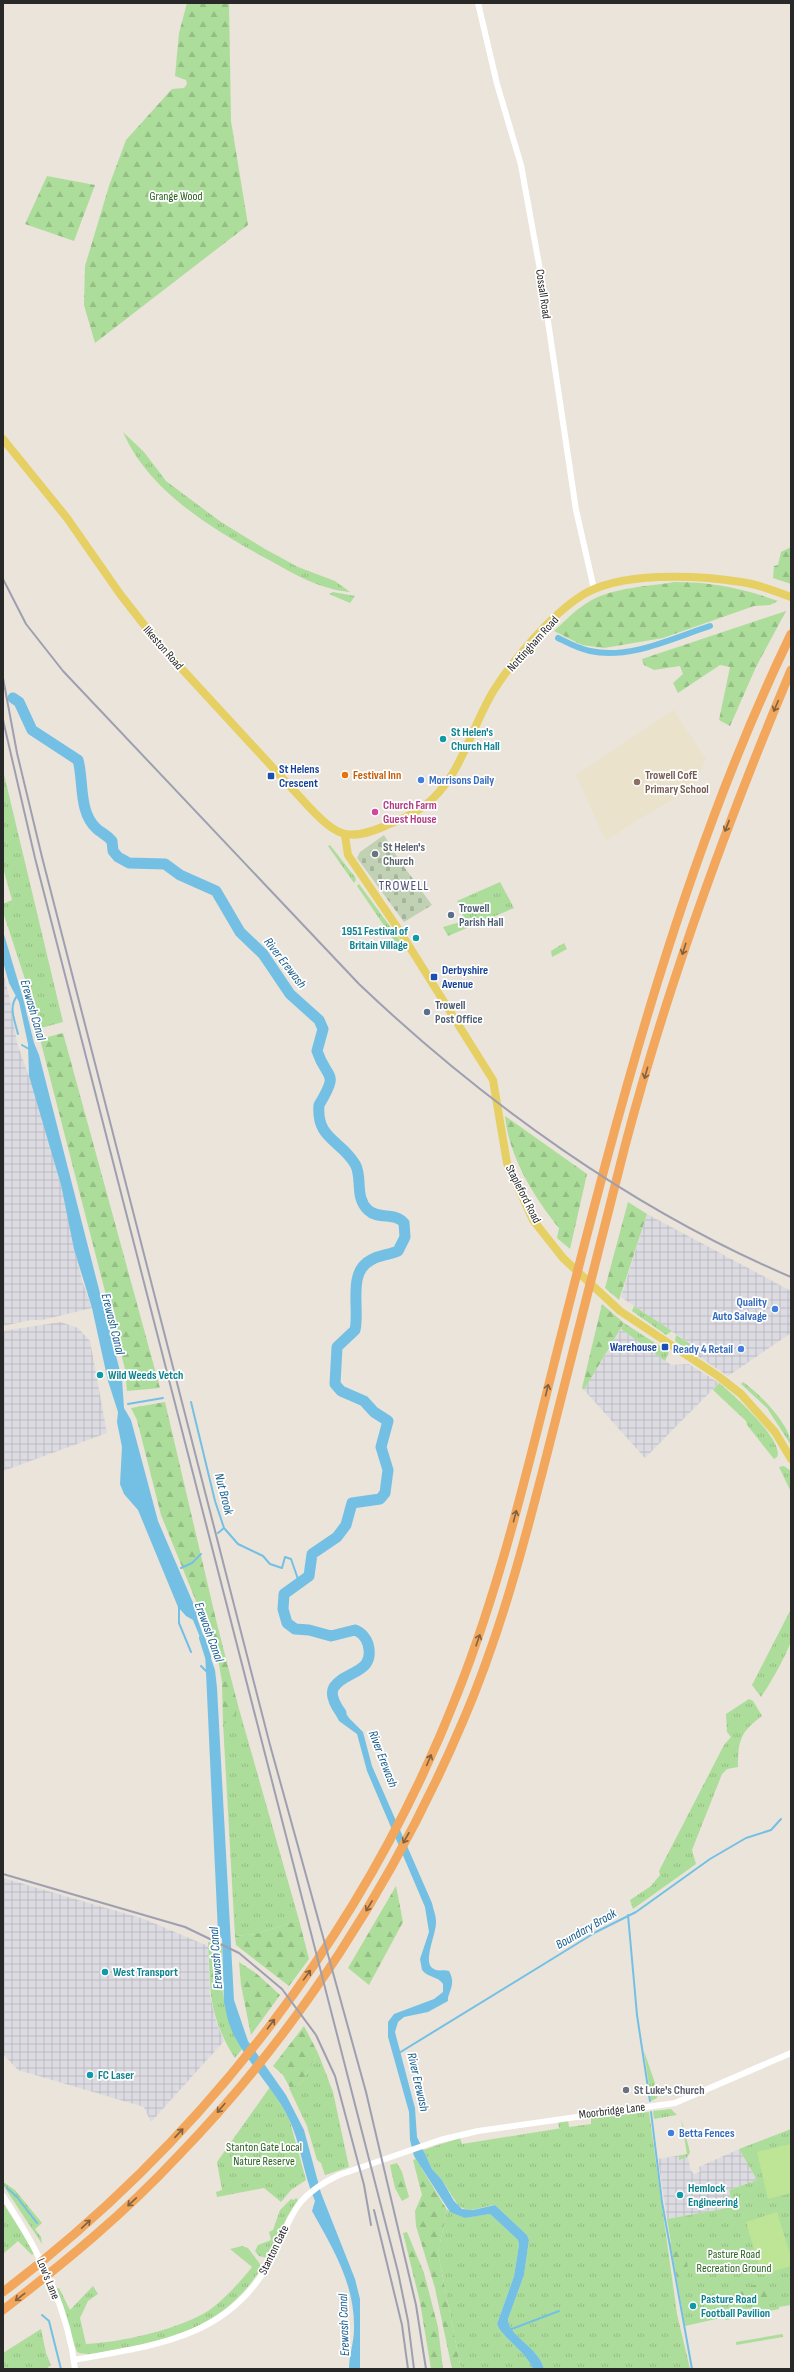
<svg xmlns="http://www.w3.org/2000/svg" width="794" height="2372" font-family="'Sofia Sans Condensed',sans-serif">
<defs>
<pattern id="industrial-grid" width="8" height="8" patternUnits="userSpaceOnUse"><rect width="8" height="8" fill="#dddbe2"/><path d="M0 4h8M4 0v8" fill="none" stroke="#bebcc2"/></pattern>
<pattern id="grass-tufts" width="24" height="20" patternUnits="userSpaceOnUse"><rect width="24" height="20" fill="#addd9a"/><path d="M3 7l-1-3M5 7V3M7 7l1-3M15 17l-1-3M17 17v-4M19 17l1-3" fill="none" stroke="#95be85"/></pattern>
<pattern id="forest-firs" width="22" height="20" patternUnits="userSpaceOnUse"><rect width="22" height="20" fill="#addd9a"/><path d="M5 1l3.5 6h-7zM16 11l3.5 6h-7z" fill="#95be85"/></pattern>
<pattern id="cemetery-stones" width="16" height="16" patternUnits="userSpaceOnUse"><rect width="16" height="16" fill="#c0d2b3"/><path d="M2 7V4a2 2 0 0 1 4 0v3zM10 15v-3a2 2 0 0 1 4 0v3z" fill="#a5b49a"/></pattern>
</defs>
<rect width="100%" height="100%" fill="#eae4da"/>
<path fill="url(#industrial-grid)" d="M3,972L10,1000L17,1043L34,1091L61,1185L82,1281L92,1308L42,1320H31L3,1326Z
M647,1214L791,1291V1333L728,1376L693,1353L689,1343L621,1297Z
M61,1322L78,1328L90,1341L107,1433L3,1471V1331Z
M621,1329L671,1365L689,1364L719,1383L645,1458L584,1390Z
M3,1878L144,1919L208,1946L210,1995L216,2021L224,2041L151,2122L144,2107L18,2070L3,2054Z
M739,2149L757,2180L729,2190L733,2207L667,2219L658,2159L687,2154L691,2171L694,2174L700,2172L699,2167Z"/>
<path fill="#eae2cb" d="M673,710L706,759L692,789L637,820L606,841L576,775Z"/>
<path fill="url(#grass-tufts)" d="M123,432L144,452L166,481L221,522L265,549L298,567L335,581L350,592C319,589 296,575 269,560C214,530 149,492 123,432Z
M333,592L355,596L350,603L329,594Z
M3,770L63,1022L41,1028L3,912V904L12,900L3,868Z
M330,845L355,877L356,880L354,883L328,846Z
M500,882L514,908L448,936L443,927L460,922L459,920L464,918L457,901Z
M359,884L400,940L402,946H398L357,886Z
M564,943L567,949L552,957L551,951Z
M634,1306L672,1331L666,1335L632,1311Z
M624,1323L669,1352L665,1361L621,1329Z
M676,1335L689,1343L693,1353L675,1341Z
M743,1382C759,1393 791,1425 791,1445L767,1408L741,1384Z
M719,1383C732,1393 785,1441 777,1457L774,1459L747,1425L746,1421L713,1390Z
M784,1466L791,1471V1492L779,1467Z
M791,1609C791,1619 793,1632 791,1641C787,1654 769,1686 761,1697L752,1685Z
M749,1699L753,1701L762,1716C740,1732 738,1741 738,1767L727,1769L722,1774L692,1850L696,1864L633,1909L630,1900L651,1886L660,1875L659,1871L724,1745L731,1737L727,1732L726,1714Z
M239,1709L299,1920L256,1934L235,1936L223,1723L229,1722Z
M210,1982L222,1984C224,2008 230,2027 243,2048L235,2058C220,2035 211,2010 210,1982Z
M644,2051L658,2092L657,2098L651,2101Z
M318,2053L333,2092L349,2167L325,2175L321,2163L317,2160L307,2126L289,2088L301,2083Z
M270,2087L289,2118L306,2180L291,2190L281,2202L264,2188L217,2197L216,2192L222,2190L217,2162Z
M671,2109L677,2115L654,2119L653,2111Z
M649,2112L677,2314L690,2369H544C538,2346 509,2337 508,2319L524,2275L529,2240L527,2235L495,2205C482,2206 470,2215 458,2205L442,2180L432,2169L423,2150L460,2138L462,2144L562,2128H559L558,2122L568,2120L569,2127L591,2124V2118Z
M681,2118L690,2152L687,2157L679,2160V2156L687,2154Z
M791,2129V2305L779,2307V2309L726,2320L725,2317L685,2326L667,2219L733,2207L729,2190L757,2180L739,2149Z
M3,2182L15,2190L42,2223L35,2229L41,2237L42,2244L3,2185Z
M296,2198L298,2200L287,2217L270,2254L267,2258L259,2256L255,2251L258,2245L271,2240L269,2232L273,2230L280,2210L291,2199L294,2200Z
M3,2203L35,2253L32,2255L18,2241L3,2254Z
M447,2210L465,2218L490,2214L518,2240L519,2245L514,2276L497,2324C501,2337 525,2350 533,2369H461L438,2253Z
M242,2246L248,2248L260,2264V2270C226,2323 178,2338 119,2349C106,2351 89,2357 77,2352L56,2289L59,2288L70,2310L93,2286L98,2294L88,2301L80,2318L86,2344C122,2342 170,2331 201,2315C218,2307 240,2282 252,2267L230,2249Z
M41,2329L46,2353L51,2365L46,2369H3V2353Z
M782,2334L783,2337L736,2345V2342Z"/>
<path fill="url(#forest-firs)" d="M187,3H229L231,121L248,225L95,343L84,305L85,266L109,186L126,140L172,89L184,88L187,84L186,80L175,76L179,33Z
M47,176L95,185L74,241L25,224Z
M791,547V584L773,578L774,566L778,565L781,552Z
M674,582C713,582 741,588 778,601L770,605L754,606L663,638L604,648L582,645L554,631C565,621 576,609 590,601C615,587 646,587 674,582Z
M786,611L756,667L730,726L719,720L730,667L720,665L678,693L673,683L683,674L680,666L654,670L644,665L642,659Z
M63,1033L160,1388L127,1391L125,1369L40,1039Z
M505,1116L587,1174L570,1249L557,1238L559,1228C534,1197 509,1157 505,1116Z
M628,1202L647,1214L619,1300L605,1288Z
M602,1304L624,1323L584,1390L582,1388Z
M165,1402L217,1624L239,1709L229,1723H223L222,1682L217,1653L161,1515L137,1420L131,1408Z
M396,1886L403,1922L369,1985L348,1968Z
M299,1920L309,1959L289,1986L236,1945L235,1936L256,1934Z
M208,1942L222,1946V1984L210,1982Z
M239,1962L257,1974L280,1995L251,2035L241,1985Z
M304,2026L318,2053L301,2083L290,2088L283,2075L273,2066Z
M416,2159L447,2210L438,2253L461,2369H452L435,2288L416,2226L415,2211L422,2195L413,2160Z
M397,2163L402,2172L409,2197L402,2201L395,2188L390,2165Z
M407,2232L424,2273L438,2327L443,2369H431L420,2302L403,2233Z
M670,2242C690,2249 693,2276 679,2290Z
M754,2285C763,2285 774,2287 774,2298L772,2301L755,2302L740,2297L739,2292Z"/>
<path fill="url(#cemetery-stones)" d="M384,835L399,860L432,905L404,922L357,858L360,852Z"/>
<path fill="#bee496" d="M791,2144V2193L768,2199L757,2152Z
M777,2212L791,2257V2266L762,2275L746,2222Z"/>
<path fill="#74c0e5" d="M3,931L23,998L34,1043L39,1055L113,1344L122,1379L124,1408L131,1420L158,1521L197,1612V1618L207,1646L204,1647L193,1620L186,1616L178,1607L138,1510L124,1494L120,1484L122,1447L117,1422L118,1412L108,1381L92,1308L74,1249L61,1185L29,1076L28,1044L19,1002L9,983L3,962Z
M208,1650L215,1670L217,1688L234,2000L248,2041L286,2095L304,2130L321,2193L355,2279L360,2299V2369H349C349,2356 354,2342 354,2329C355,2284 333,2249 312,2211L315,2201C303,2174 301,2143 288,2117C273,2087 241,2056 230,2026C227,2019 226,2010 224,2002L222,1939L218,1933L205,1651Z
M337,1700L349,1718L363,1732L372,1766L432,1903C433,1909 436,1915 436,1921C437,1933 421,1964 434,1969C439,1972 444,1969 449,1971C457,1985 447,1993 448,2001L428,2012L404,2017L398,2022L395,2032L415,2108L417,2137L432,2169L442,2180L454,2201L462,2209L473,2210L495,2205L527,2235L529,2240L524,2275L508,2319C509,2337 538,2346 544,2369H533C525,2350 501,2337 497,2324L514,2276L519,2245L518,2240L490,2214L465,2218L450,2212L414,2156L410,2140L409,2112L388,2037V2022L394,2014L434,1999L443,1992V1984C438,1976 428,1978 422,1970L420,1959L429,1932L425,1907L367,1771L357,1734L339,1721L330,1703Z"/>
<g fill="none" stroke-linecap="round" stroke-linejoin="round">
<path stroke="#74c0e5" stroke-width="2" d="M17,996C8,1007 15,1021 18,1034
M22,1045L29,1049
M191,1402L215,1501L224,1528L238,1544L263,1556L270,1564L282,1568L285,1557L291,1559L299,1582
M128,1404L163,1398
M218,1533L224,1528
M181,1568L192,1563L201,1554
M179,1605V1623L191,1652
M201,1666L207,1672
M628,1915L637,2015L650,2101
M399,2053L596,1932L636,1912L710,1859L746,1838L771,1830L781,1819
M651,2112L662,2202L692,2369
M7,2188L17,2197L37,2223
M42,2315L49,2321L61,2369
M509,2330L559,2311"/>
<path stroke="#74c0e5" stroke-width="6" d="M558,638C568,643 579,649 590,651C629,660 673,638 710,626
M202,1638L208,1657"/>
<path stroke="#74c0e5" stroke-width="11" d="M13,698L19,702L32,730L78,760C84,781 78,812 97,829C102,833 107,835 112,841L113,851L118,857L129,863L165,864L180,875L216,891L240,932L263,954L290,994L319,1020L323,1029L317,1051C327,1081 340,1070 319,1105C316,1139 341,1140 355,1164C363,1177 354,1197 368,1210C378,1220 396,1212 404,1223L405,1237L398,1251C389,1255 379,1255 371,1260C347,1272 360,1309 355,1330L337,1347L335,1384L341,1391L364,1401L374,1412L388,1421L381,1447L388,1470L385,1493L380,1499L352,1503L346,1525L337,1537L312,1554L309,1576L284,1594L283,1609L287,1623L295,1629L309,1630L331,1636L355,1630C361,1632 366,1638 368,1644C376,1674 345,1670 334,1687C329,1695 336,1706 341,1713"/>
<path stroke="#fff" stroke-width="6" d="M478,3L497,84L521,165L542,281L576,510L594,589
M3,2196C37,2248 68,2306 75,2369
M74,2360C150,2346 225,2340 268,2265C293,2222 286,2200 339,2175L440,2140L478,2131L675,2103L791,2053"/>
<path stroke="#e6cf63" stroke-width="8" d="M3,439L67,518L120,594L159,644L310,808C337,836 348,842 385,826C398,821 411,815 423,807C461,779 470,729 494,690C514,659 550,616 581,596C619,571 698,575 741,582C758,584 775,591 791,597
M345,836L348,855L399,930L493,1080L507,1163L533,1220L563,1258L620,1311L718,1376L741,1394L775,1432L791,1459"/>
<path stroke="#f2a75d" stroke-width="9" d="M3,2292C205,2139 366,1929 458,1692C503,1578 530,1458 560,1340C621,1100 683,858 791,634
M3,2310C64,2263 125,2213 178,2156C299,2031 395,1881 463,1721C500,1635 524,1544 547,1454C574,1351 599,1248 625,1146C668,983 726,825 791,670"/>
<path stroke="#9e9fb1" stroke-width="2" d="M3,579L26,624L63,671L359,984C483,1102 633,1210 791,1277
M3,678L17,753L42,857L270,1745L366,2092L416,2305L426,2369
M3,720L35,858L398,2272L408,2321L414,2369
M3,1874L185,1927L239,1953L282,1989L316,2035L335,2076L364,2185L371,2225
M374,2210L402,2325L408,2369"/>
</g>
<defs><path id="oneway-shaft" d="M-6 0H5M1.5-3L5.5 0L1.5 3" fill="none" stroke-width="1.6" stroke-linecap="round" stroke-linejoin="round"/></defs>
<g stroke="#836140">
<use href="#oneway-shaft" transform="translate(776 706) rotate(113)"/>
<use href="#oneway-shaft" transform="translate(727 826) rotate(111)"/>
<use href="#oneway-shaft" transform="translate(684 949) rotate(108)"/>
<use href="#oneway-shaft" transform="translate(646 1073) rotate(106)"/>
<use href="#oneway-shaft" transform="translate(547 1390) rotate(-76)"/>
<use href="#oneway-shaft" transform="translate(515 1516) rotate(-75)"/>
<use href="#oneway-shaft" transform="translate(478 1640) rotate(-71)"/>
<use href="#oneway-shaft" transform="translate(429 1760) rotate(-67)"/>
<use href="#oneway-shaft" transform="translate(406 1838) rotate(119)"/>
<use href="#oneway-shaft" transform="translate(369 1906) rotate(121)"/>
<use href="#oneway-shaft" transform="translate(307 1975) rotate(-54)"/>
<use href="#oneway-shaft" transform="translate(271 2024) rotate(-53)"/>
<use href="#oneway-shaft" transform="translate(221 2108) rotate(130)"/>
<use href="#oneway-shaft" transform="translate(179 2133) rotate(-47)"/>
<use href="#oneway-shaft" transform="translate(132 2202) rotate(137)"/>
<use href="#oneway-shaft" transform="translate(86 2224) rotate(-43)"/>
<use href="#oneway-shaft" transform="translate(20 2297) rotate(142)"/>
</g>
<g fill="#0f9aa8" stroke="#fff" stroke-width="1.5">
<circle cx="443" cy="739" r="4"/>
<circle cx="416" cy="938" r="4"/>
<circle cx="100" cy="1375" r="4"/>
<circle cx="105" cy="1972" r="4"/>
<circle cx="90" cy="2075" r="4"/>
<circle cx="680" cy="2195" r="4"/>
<circle cx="693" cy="2306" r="4"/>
</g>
<circle fill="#e8710a" stroke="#fff" stroke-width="1.5" cx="345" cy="775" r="4"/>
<g fill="#1a4fb4" stroke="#fff" stroke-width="1.5">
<rect x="267" y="772" width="8" height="8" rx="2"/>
<rect x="430" y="973" width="8" height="8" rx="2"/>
<rect x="661" y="1343" width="8" height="8" rx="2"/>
</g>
<g fill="#3f7fe0" stroke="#fff" stroke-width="1.5">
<circle cx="421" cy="780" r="4"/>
<circle cx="775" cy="1309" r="4"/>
<circle cx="741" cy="1349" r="4"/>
<circle cx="671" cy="2133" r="4"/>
</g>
<circle fill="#8d6e63" stroke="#fff" stroke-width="1.5" cx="637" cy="782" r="4"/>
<circle fill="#d1479c" stroke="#fff" stroke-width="1.5" cx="375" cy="812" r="4"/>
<g fill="#6b7280" stroke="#fff" stroke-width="1.5">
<circle cx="375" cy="854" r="4"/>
<circle cx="626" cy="2090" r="4"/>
</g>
<g fill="#5c6f8a" stroke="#fff" stroke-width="1.5">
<circle cx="451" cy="915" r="4"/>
<circle cx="427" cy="1012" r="4"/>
</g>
<g text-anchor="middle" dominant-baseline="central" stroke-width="3.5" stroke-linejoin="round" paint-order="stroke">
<g font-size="12" fill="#285f1e" stroke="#fff">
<text x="176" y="196">Grange Wood</text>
<text x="264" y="2147">Stanton Gate Local<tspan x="264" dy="14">Nature Reserve</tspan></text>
<text x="734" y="2254">Pasture Road<tspan x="734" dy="14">Recreation Ground</tspan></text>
</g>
<g font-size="12" fill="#282828" stroke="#fff">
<text transform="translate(543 294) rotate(82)">Cossall Road</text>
<text transform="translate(533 644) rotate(-48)">Nottingham Road</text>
<text transform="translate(163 648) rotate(49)">Ilkeston Road</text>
<text transform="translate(523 1194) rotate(63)">Stapleford Road</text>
<text transform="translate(612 2111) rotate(-7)">Moorbridge Lane</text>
<text transform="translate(274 2250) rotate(-64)">Stanton Gate</text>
<text transform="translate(48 2279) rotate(68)">Low's Lane</text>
</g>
<g font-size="12" font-weight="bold" fill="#0d838f" stroke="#fff" text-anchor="start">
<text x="451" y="732">St Helen's<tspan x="451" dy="14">Church Hall</tspan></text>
<text x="408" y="931" text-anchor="end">1951 Festival of<tspan x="408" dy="14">Britain Village</tspan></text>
<text x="108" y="1375">Wild Weeds Vetch</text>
<text x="113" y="1972">West Transport</text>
<text x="98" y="2075">FC Laser</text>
<text x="688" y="2188">Hemlock<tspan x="688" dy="14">Engineering</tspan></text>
<text x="701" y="2299">Pasture Road<tspan x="701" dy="14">Football Pavilion</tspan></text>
</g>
<g font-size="12" font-weight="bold" fill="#164399" stroke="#fff" text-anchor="start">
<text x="279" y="769">St Helens<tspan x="279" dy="14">Crescent</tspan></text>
<text x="442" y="970">Derbyshire<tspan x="442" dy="14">Avenue</tspan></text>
<text x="657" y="1347" text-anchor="end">Warehouse</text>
</g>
<g font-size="12" font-weight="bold" fill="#c56008" stroke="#fff" text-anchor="start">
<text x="353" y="775">Festival Inn</text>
</g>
<g font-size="12" font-weight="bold" fill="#785e54" stroke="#fff" text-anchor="start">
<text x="645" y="775">Trowell CofE<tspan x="645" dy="14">Primary School</tspan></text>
</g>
<g font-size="12" font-weight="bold" fill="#366cbe" stroke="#fff" text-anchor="start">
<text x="429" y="780">Morrisons Daily</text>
<text x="767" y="1302" text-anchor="end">Quality<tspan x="767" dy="14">Auto Salvage</tspan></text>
<text x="733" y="1349" text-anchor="end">Ready 4 Retail</text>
<text x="679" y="2133">Betta Fences</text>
</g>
<g font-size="12" font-weight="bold" fill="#b23c85" stroke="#fff" text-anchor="start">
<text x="383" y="805">Church Farm<tspan x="383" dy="14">Guest House</tspan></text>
</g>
<g font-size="12" font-weight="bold" fill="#5b616d" stroke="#fff" text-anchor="start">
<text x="383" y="847">St Helen's<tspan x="383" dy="14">Church</tspan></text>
<text x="634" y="2090">St Luke's Church</text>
</g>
<g font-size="12" font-weight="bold" fill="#4e5e75" stroke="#fff" text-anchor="start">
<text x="459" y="908">Trowell<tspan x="459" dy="14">Parish Hall</tspan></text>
<text x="435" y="1005">Trowell<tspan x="435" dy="14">Post Office</tspan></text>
</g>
<g font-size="13" font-style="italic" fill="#165d8e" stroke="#fff">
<text transform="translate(285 963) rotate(52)">River Erewash</text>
<text transform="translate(33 1010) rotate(74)">Erewash Canal</text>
<text transform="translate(113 1324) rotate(76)">Erewash Canal</text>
<text transform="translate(224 1494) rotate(75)">Nut Brook</text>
<text transform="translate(209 1632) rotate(70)">Erewash Canal</text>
<text transform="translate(383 1759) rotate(69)">River Erewash</text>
<text transform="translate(586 1929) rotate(-30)">Boundary Brook</text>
<text transform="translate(216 1958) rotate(-94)">Erewash Canal</text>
<text transform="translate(418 2082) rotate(77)">River Erewash</text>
<text transform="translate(344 2325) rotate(-92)">Erewash Canal</text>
</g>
<g font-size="14" letter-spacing="1" fill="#4c5175" stroke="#fff">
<text x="404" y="885">TROWELL</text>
</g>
</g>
<rect width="794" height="2372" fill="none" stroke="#282828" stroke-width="8"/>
</svg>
